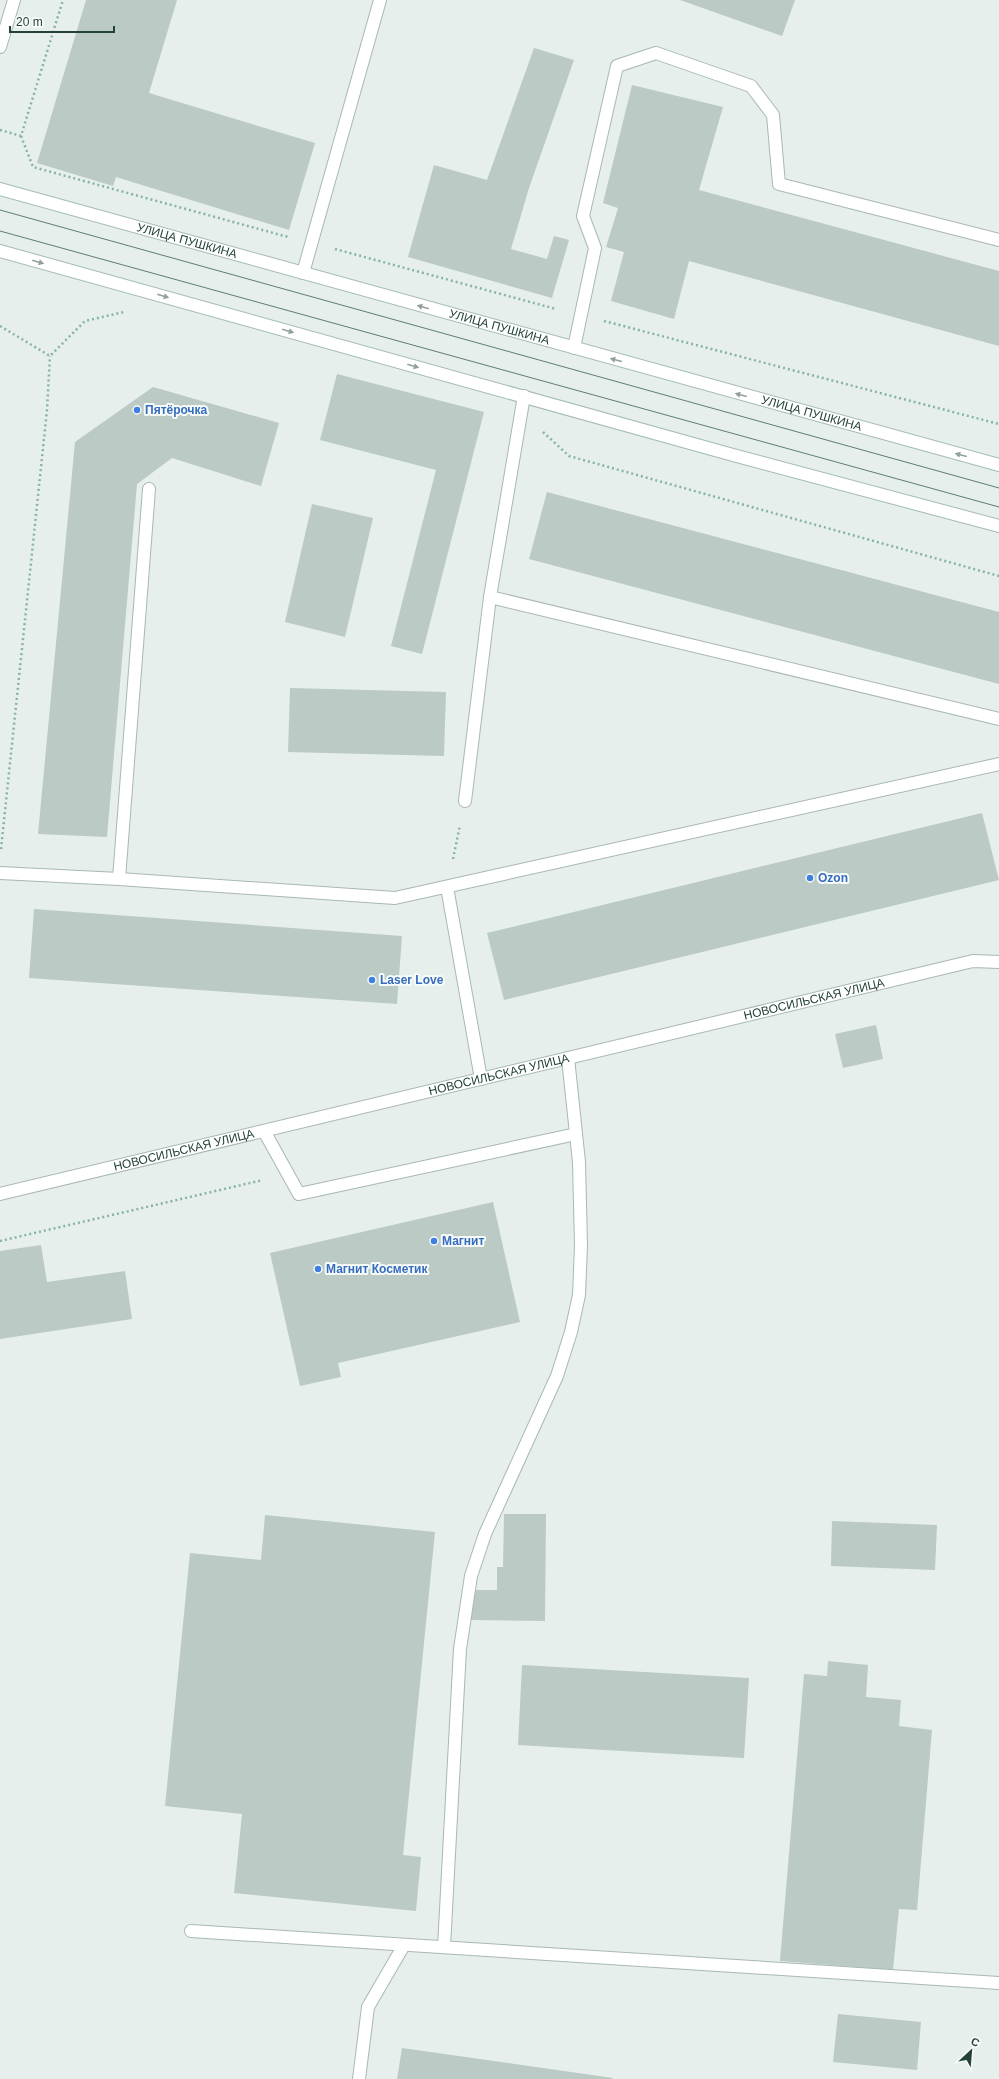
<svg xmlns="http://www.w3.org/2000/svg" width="999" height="2079" font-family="Arial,sans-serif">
<rect width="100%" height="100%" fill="#e6efeb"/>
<path fill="#bbcac4" d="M86,0H177L149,93L315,143L289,230L116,177L113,186L37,163Z
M680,0H795L782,36Z
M534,48L574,60L529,188L511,249L547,259L554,236L569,240L552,298L408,257L434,165L487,180Z
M632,85L723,107L699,190L999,271V346L689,261L674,319L611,301L624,252L606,247L618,208L603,203Z
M337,374L484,412L422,654L391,646L436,470L320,440Z
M153,387L279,423L261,486L172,458L137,484L107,837L38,834L75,442Z
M547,492L999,612V684L529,559Z
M312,504L373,518L345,637L285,622Z
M290,688L446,692L444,756L288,752Z
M982,813L999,880L504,1000L487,933Z
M34,909L402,936L397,1004L29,978Z
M876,1025L883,1059L843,1068L835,1034Z
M493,1202L520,1322L338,1363L341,1377L300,1386L270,1253Z
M41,1245L47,1282L125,1271L132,1319L0,1339V1251Z
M504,1514H546L545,1621L471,1620V1590H497V1567H503Z
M265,1515L435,1532L403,1855L421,1857L416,1911L234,1893L242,1814L165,1806L190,1553L261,1560Z
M832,1521L937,1525L935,1570L831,1566Z
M828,1661L868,1665L866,1697L901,1700L899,1726L932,1730L917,1910L899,1909L893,1970L780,1961L804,1674L827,1676Z
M522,1665L749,1678L744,1758L518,1745Z
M838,2014L921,2022L917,2070L833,2062Z
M402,2048L613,2078L612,2079H397Z"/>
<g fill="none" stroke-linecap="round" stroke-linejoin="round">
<defs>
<path id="service" d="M303,273L380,0
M574,348L595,248L583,216L617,66L656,53L751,86L773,115L779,184L999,240
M149,489L119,879L395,898L999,764
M490,597L999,719
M465,801L490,597L524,396
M0,873L119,879
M447,887L481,1079
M264,1131L299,1194L576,1134
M191,1931L999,1983
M444,1947L460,1649L471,1576L485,1534L557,1376L571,1332L579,1295L581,1246L579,1162L568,1058
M359,2079L368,2007L404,1945"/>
<g id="minor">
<path id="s1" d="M0,1194L973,961L999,962"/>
</g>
<path id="tertiary" d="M0,47L14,0"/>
<g id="secondary">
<path id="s2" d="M0,189L999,465"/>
<path d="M0,251L733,455L999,526"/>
</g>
</defs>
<use href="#service" stroke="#a8b8b2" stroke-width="14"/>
<use href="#minor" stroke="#a8b8b2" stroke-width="14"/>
<use href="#tertiary" stroke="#a8b8b2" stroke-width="14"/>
<use href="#secondary" stroke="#a4bbb3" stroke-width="14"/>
<path stroke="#86b3a5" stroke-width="2.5" stroke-dasharray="2 3" stroke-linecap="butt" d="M0,130L21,136L63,0
M21,136L33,167L288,237
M335,249L556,309
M604,321L999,424
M0,326L50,356L85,321L124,312
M543,432L569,456L999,576
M1,849L47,410L50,356
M453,859L460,825
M0,1241L263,1180"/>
<use href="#service" stroke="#fff" stroke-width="12"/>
<use href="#minor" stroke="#fff" stroke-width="12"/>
<use href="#tertiary" stroke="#fff" stroke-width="12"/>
<use href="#secondary" stroke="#fff" stroke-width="12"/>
<path stroke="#5f7d75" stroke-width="1" d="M0,210L999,488
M0,231L999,507"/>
</g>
<defs><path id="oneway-solid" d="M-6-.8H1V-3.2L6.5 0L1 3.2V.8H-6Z"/></defs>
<g fill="#92a09c">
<use href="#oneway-solid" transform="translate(38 262) rotate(16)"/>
<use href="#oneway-solid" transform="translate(163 296) rotate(16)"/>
<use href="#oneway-solid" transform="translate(423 307) rotate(-164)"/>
<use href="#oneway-solid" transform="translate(288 331) rotate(16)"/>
<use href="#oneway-solid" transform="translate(616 360) rotate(-165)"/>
<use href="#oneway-solid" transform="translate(413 366) rotate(16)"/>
<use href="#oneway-solid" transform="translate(741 395) rotate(-165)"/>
<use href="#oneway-solid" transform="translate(961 455) rotate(-165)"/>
</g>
<g fill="#3f7fe0" stroke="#f7fbf9" stroke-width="1.5">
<circle cx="137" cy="410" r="4"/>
<circle cx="810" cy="878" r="4"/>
<circle cx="372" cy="980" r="4"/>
<circle cx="434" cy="1241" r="4"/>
<circle cx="318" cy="1269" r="4"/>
</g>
<g text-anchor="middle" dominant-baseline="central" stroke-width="4" stroke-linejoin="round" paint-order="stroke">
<g font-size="12" fill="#24423a" stroke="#f7fbf9">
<text stroke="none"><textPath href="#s2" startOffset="194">УЛИЦА ПУШКИНА</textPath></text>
<text stroke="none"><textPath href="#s2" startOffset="518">УЛИЦА ПУШКИНА</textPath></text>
<text stroke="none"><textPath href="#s2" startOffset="842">УЛИЦА ПУШКИНА</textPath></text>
<text stroke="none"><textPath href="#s1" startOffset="837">НОВОСИЛЬСКАЯ УЛИЦА</textPath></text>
<text stroke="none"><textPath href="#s1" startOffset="513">НОВОСИЛЬСКАЯ УЛИЦА</textPath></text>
<text stroke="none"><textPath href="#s1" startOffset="189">НОВОСИЛЬСКАЯ УЛИЦА</textPath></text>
</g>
<g font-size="12" font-weight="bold" fill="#366cbe" stroke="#f7fbf9" text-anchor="start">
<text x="145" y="410">Пятёрочка</text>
<text x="818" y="878">Ozon</text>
<text x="380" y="980">Laser Love</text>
<text x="442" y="1241">Магнит</text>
<text x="326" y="1269">Магнит Косметик</text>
</g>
</g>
<g transform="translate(971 2051) rotate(26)" stroke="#f7fbf9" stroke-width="3" paint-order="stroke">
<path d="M0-3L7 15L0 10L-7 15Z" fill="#24423a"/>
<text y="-6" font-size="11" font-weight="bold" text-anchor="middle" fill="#24423a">С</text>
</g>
<path d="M10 26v6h104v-6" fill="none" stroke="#24423a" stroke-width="2"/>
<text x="16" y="26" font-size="12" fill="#24423a" stroke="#f7fbf9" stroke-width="3" paint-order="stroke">20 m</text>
</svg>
